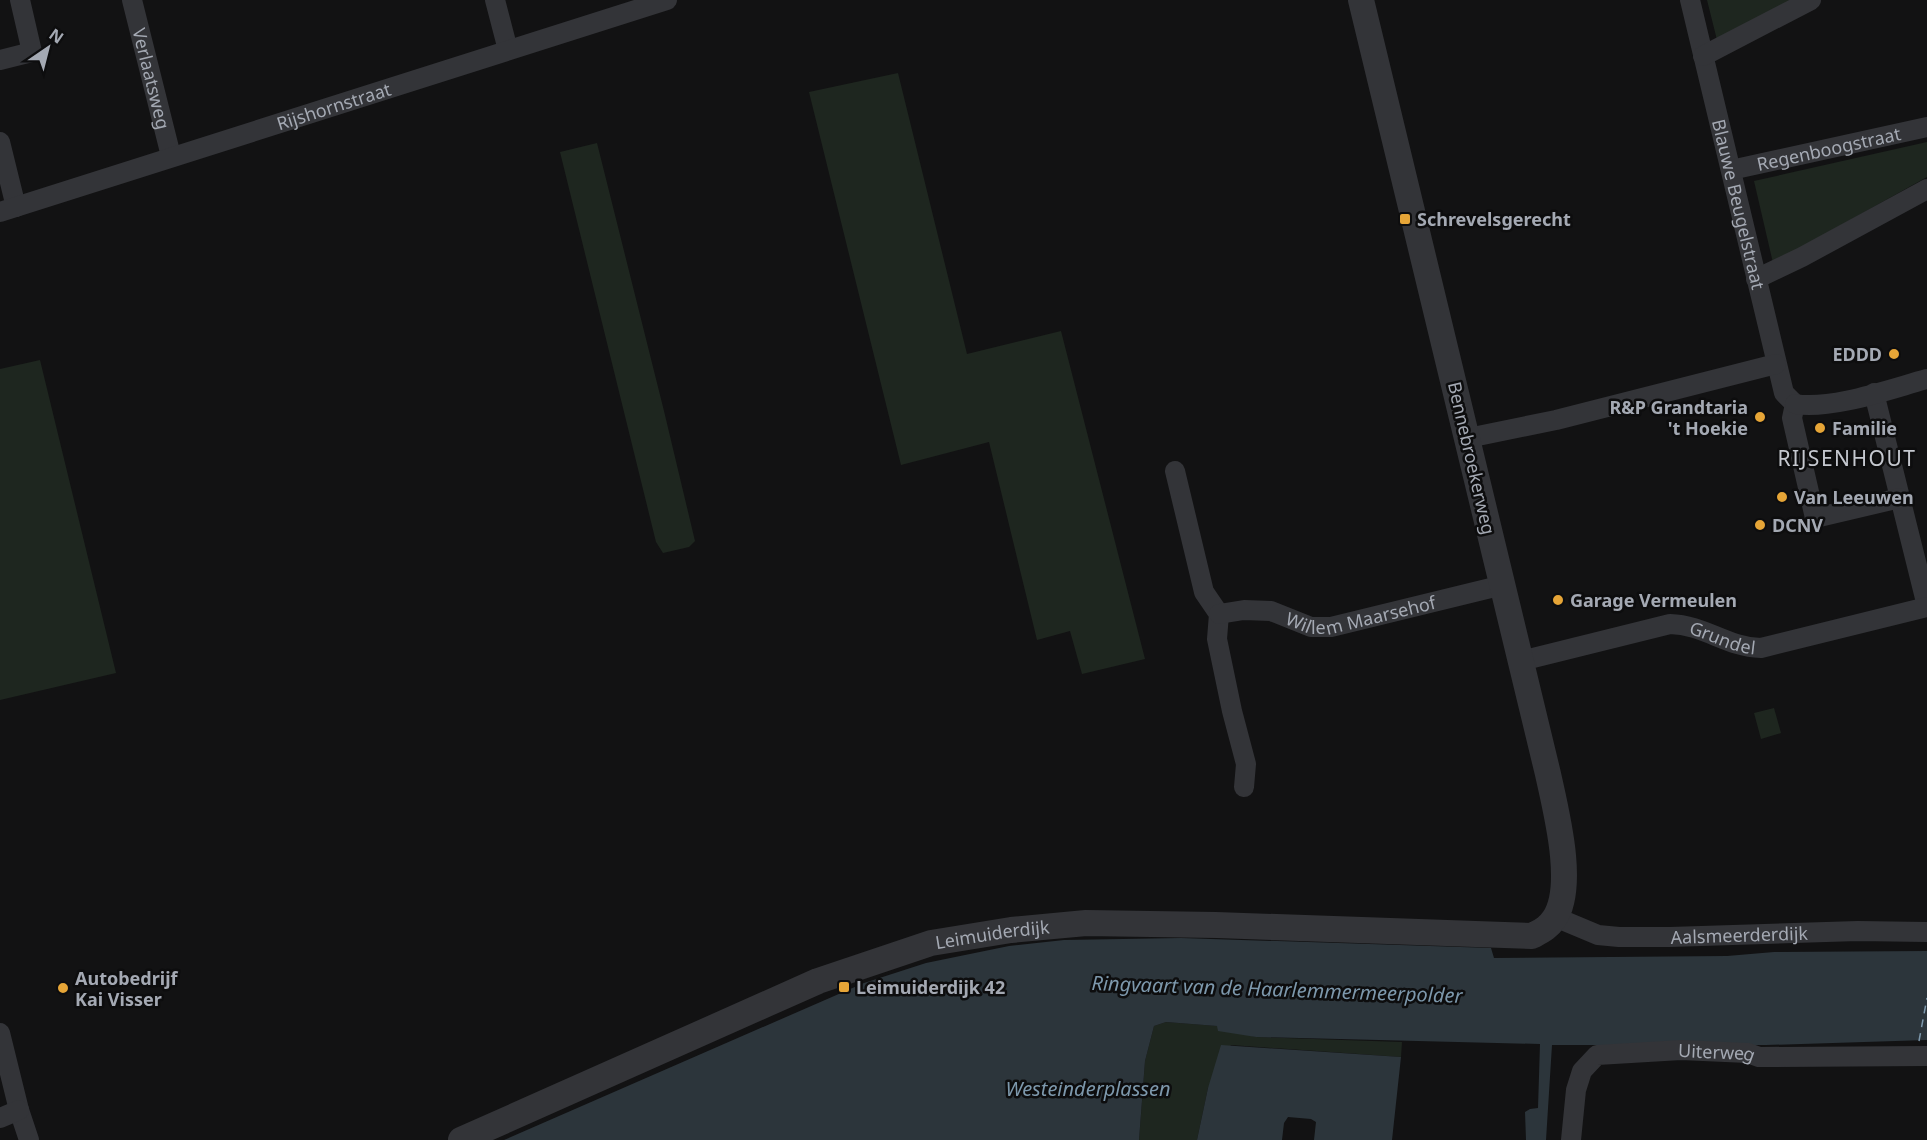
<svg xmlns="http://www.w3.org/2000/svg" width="1927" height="1140" font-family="'Noto Sans',sans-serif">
<rect width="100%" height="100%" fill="#121213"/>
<path fill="#1e261f" d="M1707,0H1795L1717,40Z
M898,73L967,354L1061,331L1145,659L1082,674L1070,631L1037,640L989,442L901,465L809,92Z
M1927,142V177L1773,263L1754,181Z
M597,143L664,411L695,541L689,547L663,553L656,542L560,152Z
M40,360L116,673L0,700V369Z
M1774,708L1781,733L1761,739L1754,713Z
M1166,1022L1218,1026L1256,1037L1402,1042L1401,1057L1231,1045L1208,1088L1197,1140H1139L1145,1061L1154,1026Z"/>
<path fill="#2c353b" d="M1181,938L1491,948L1494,958L1727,956L1774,952L1927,951V1040L1766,1045H1552L1546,1140H1526L1525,1112L1530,1109L1538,1108L1540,1044L1256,1037L1218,1031L1217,1026L1166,1022L1154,1026L1145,1061L1139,1140H504L864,983L926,963L1009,946L1064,940Z
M1221,1045L1401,1057L1392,1140H1314L1316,1122L1311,1119L1288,1117L1284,1123L1282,1140H1197L1208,1088Z"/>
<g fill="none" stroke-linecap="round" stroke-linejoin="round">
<path stroke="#7d98ac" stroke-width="1.5" stroke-dasharray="8 6" stroke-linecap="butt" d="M1919,1041L1927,998"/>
<g stroke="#333438" stroke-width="20">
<path id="s1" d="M132,0L171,156"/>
<path d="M495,0L508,50"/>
<path id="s2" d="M1690,0L1784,393L1795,404"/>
<path d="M1703,56L1811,0"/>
<path d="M0,60L32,52L20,0"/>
<path d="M0,142L16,207"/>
<path id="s3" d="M1731,170L1927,127"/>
<path id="s4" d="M0,212L667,0"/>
<path d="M1756,279L1802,257L1927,189"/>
<path d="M1874,393L1927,606"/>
<path d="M1795,404L1792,418L1815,518L1900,498"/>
<path d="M1795,404C1832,410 1890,389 1927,379"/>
<path d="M1468,438L1556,420L1776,364"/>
<path d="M1175,471L1204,592L1219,614L1217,639L1232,711L1246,764L1244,787"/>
<path id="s5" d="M1219,614L1244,610L1271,611L1311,627H1331L1503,585"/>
<path id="s6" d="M1520,655L1529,659L1670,624C1705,625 1726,647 1761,648L1927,607"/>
<path id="s7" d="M1555,917L1598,935L1619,937H1670L1858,931L1927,932"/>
<path d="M0,1033L19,1110L29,1140"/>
<path d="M0,1118L19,1110"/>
<path id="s8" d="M1571,1140L1576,1090L1582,1071L1597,1055L1681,1050L1748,1053L1759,1057L1927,1056"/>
</g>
<path stroke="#333438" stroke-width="26" id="s9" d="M461,1140L818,981L931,943L1011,930L1086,923L1216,925L1532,936C1541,931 1548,928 1554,919C1576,887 1556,811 1548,774L1361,0"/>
</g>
<g fill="#e6a537" stroke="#0d0d0e" stroke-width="2">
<rect x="1399" y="213" width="12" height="12" rx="3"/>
<circle cx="1894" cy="354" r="6"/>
<circle cx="1760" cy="417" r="6"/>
<circle cx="1820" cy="428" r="6"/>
<circle cx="1782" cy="497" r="6"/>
<circle cx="1760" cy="525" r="6"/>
<circle cx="1558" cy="600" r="6"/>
<rect x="838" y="981" width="12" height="12" rx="3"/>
<circle cx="63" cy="988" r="6"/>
</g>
<g text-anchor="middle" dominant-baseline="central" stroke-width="5" stroke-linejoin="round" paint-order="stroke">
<g font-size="18" fill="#a4a9b3" stroke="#0d0d0e">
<text stroke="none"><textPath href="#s1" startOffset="81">Verlaatsweg</textPath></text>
<text stroke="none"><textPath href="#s4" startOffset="350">Rijshornstraat</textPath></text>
<text stroke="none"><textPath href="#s3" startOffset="100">Regenboogstraat</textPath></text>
<text stroke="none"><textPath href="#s2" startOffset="210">Blauwe Beugelstraat</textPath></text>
<text transform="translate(1472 458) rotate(77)">Bennebroekerweg</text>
<text stroke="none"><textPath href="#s5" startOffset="146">Willem Maarsehof</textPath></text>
<text stroke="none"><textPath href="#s6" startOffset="210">Grundel</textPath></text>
<text stroke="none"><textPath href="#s9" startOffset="572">Leimuiderdijk</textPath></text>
<text stroke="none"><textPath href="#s7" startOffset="188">Aalsmeerderdijk</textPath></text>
<text stroke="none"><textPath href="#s8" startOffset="212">Uiterweg</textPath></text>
</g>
<g font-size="18" font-weight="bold" fill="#a4a9b3" stroke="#0d0d0e" text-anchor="start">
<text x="1417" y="219">Schrevelsgerecht</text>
<text x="1882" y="354" text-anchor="end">EDDD</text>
<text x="1748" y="407" text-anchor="end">R&amp;P Grandtaria<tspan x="1748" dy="21">'t Hoekie</tspan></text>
<text x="1832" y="428">Familie</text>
<text x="1794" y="497">Van Leeuwen</text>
<text x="1772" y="525">DCNV</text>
<text x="1570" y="600">Garage Vermeulen</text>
<text x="75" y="978">Autobedrijf<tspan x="75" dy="21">Kai Visser</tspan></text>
<text x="856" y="987">Leimuiderdijk 42</text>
</g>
<g font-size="20" font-style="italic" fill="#7d98ac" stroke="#0d0d0e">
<text transform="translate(1277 989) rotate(2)">Ringvaart van de Haarlemmermeerpolder</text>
<text x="1088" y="1088">Westeinderplassen</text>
</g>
<g font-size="21" letter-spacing="1.5" fill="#c5c8cf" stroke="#0d0d0e">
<text x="1847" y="458">RIJSENHOUT</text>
</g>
</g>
<g transform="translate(48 48) rotate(35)" stroke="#0d0d0e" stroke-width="4.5" paint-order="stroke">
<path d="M0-4.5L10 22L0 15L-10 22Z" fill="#a4a9b3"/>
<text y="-9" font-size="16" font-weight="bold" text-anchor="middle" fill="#a4a9b3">N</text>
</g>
</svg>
